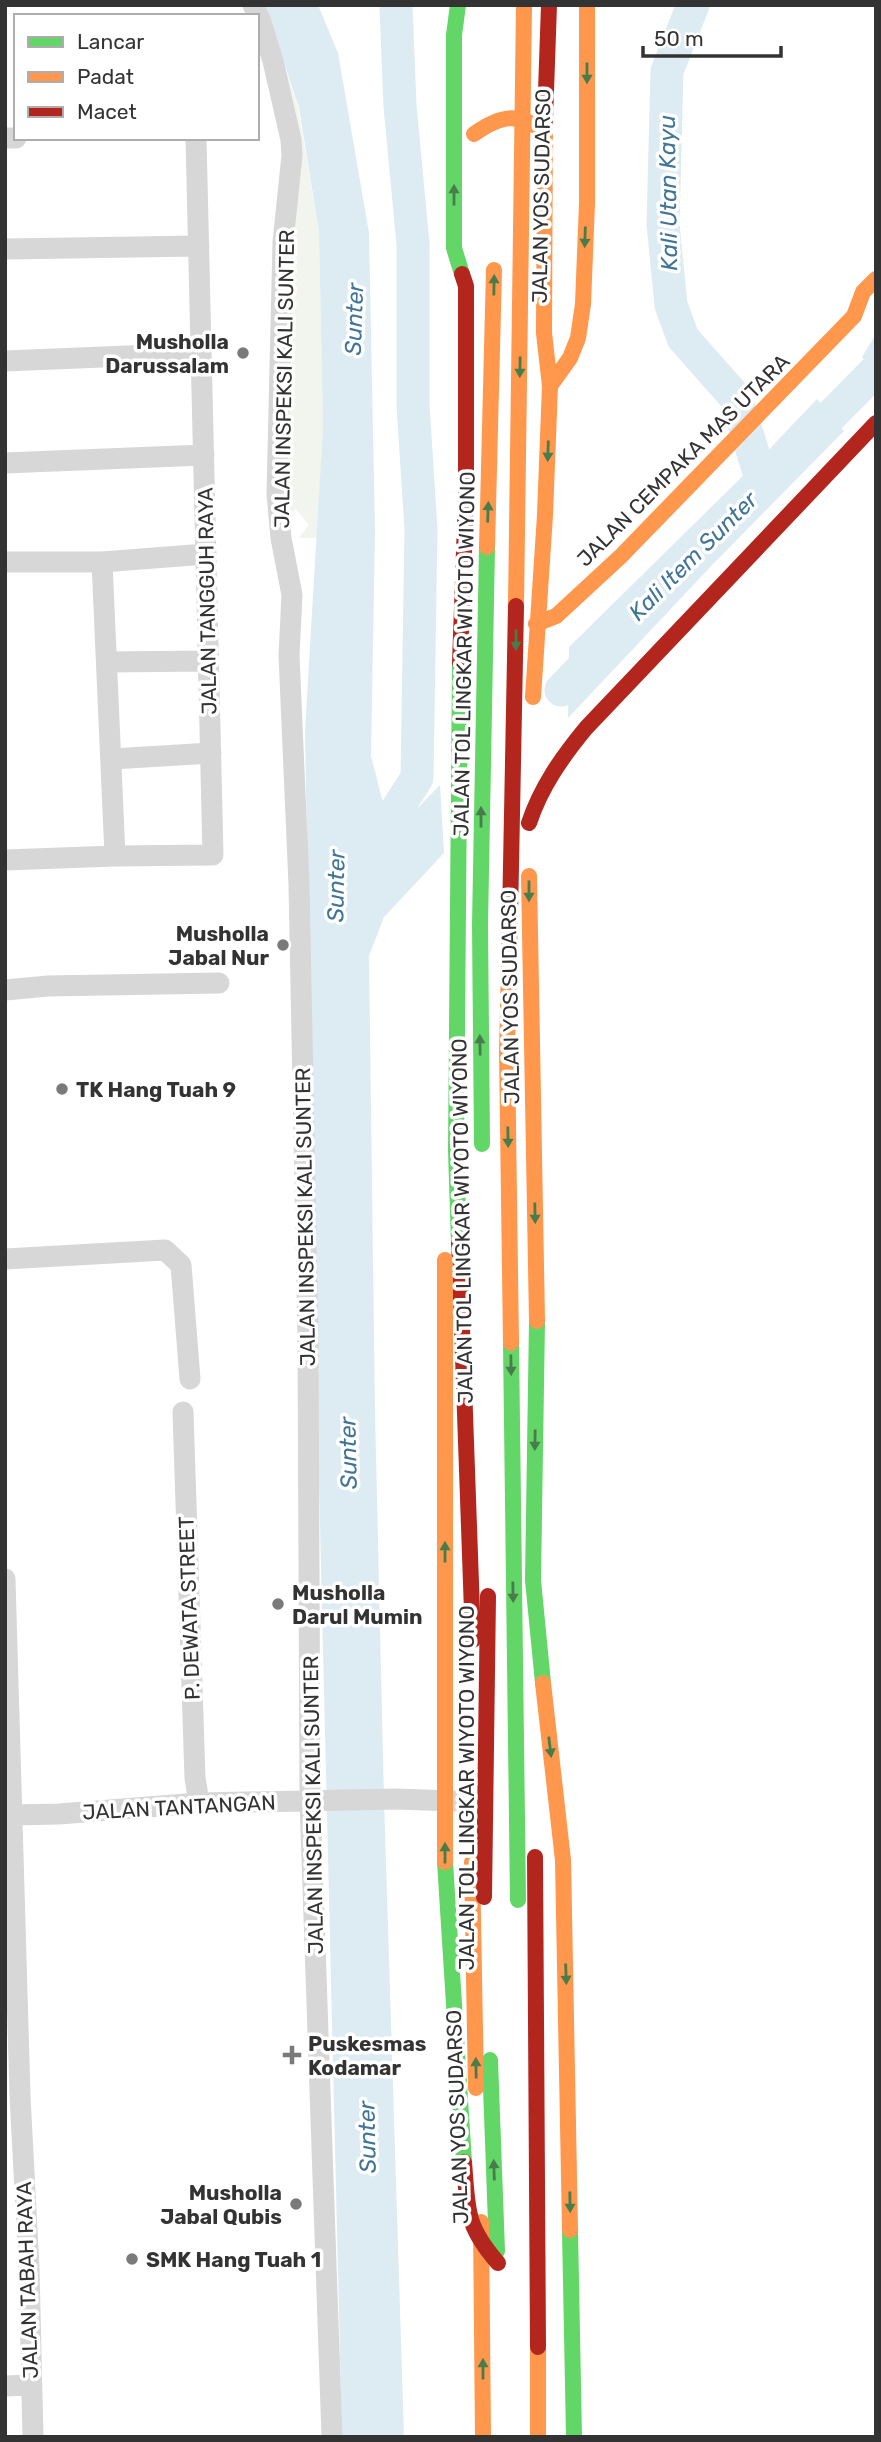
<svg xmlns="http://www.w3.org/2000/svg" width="881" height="2442" font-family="Rubik,sans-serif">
<rect width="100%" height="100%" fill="#fff"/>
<path fill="#f1f5ed" d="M270,19L298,108L319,232L323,427L317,538H299L309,525L296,509L280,521L291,180Z"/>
<path fill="#ddebf3" d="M265,5H318L338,53L369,233L375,531L371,756L390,830L404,822L440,785L444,853L384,917L369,956L375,1413L384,1800L404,2437H342L316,1359L305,731L323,427L319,232L299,108Z
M876,334V373L862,357Z
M817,399L844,431L715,562L568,718L569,647L755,464Z"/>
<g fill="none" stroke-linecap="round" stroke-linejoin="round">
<path stroke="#ddebf3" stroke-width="33" d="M693,5L667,71L663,224L671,305L683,338L736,398L763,485
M799,448L876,370
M561,690L599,651
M364,860L417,778L421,529L413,405V244L400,106L396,5"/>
<path stroke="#d7d7d7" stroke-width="21" d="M253,5L261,22L273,61L291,140L292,155L283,242L277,494L281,538L292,595L289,655L299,885L308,1340L310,1801L332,2437
M5,138H16
M5,249L199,246
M5,361L201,353
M5,463L204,455
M5,562H102L206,554
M102,562L115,856
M107,662L208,661
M112,759L211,753
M5,860L115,856L213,855L196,138
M5,990L48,986L219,983
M5,1259L165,1250L181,1265L190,1379
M183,1412L195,1778L199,1803
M5,1579L20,2096L29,2268L33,2437
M13,1815L59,1814L199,1803L395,1799L455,1801
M5,2386L30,2385"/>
<path stroke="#63d668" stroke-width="16" d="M458,5L454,35V248L462,274
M459,1243L456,1151L460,663
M537,1321L533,1580L543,1683
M490,2060L497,2251
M570,2230L574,2437"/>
<path stroke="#ff974d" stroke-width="16" d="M474,134C501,115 517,112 545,132
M550,386L570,358L578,338L583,304L587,203V5
M536,624L556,616L622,555L854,316L863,292L876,279
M533,697L545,515L550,386L544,333L545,120
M529,876L537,1321
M543,1683L563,1860L570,2230
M472,1862L476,2088
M481,2222L483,2437
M538,2347V2437"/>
<path stroke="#b3261e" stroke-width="16" d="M545,120L549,5
M460,663L466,495V286L462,274
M529,823C541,787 562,757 586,728L876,423
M459,1243L473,1640
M535,1857L538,2347"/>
<path stroke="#63d668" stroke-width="16" d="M482,1144L480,925L487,547
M511,1343L518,1900
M445,1862L464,2162"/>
<path stroke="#ff974d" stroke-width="16" d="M487,547L494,270
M516,606L524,5
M510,918L507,1052L511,1343
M445,1260V1862"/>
<path stroke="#b3261e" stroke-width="16" d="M510,918L516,606
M484,1897L488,1596
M464,2162C468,2210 465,2225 498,2263"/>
</g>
<defs><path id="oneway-solid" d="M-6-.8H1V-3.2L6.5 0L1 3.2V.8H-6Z" transform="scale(1.75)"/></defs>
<g fill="#497c4b">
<use href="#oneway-solid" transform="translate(587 73) rotate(90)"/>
<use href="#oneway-solid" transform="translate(454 195) rotate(-90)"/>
<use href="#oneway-solid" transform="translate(585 237) rotate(92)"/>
<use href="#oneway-solid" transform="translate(494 285) rotate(-89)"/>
<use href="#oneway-solid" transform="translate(520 367) rotate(91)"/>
<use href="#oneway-solid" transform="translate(548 451) rotate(92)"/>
<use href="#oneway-solid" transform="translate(488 512) rotate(-88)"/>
<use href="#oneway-solid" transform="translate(516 640) rotate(91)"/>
<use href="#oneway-solid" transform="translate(481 817) rotate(-90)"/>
<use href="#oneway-solid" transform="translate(529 891) rotate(90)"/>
<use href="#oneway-solid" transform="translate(480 1045) rotate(-91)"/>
<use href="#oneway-solid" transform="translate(508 1137) rotate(89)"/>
<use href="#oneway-solid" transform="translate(535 1213) rotate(89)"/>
<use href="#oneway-solid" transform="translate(511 1365) rotate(89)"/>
<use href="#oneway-solid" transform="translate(535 1440) rotate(91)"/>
<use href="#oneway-solid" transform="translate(445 1552) rotate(-90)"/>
<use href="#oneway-solid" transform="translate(513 1592) rotate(89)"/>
<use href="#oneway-solid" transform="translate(550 1747) rotate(83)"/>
<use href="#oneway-solid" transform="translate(445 1853) rotate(-90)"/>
<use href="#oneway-solid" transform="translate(566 1974) rotate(88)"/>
<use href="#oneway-solid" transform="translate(476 2068) rotate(-91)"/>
<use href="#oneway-solid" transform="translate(494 2170) rotate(-92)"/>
<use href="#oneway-solid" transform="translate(570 2202) rotate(89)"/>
<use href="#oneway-solid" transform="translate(483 2369) rotate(-90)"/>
</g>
<g fill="#7a7a7a" stroke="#fff" stroke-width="2.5">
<circle cx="243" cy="353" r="7"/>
<circle cx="283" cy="945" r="7"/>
<circle cx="62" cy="1089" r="7"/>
<circle cx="278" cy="1604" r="7"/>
<path d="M288.5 2044.5h7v7h7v7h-7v7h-7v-7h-7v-7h7z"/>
<circle cx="296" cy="2204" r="7"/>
<circle cx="132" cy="2259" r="7"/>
</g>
<g text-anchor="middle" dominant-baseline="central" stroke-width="7" stroke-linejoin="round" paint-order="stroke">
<g font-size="21" fill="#333" stroke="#fff">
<text transform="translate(541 196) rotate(-89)">JALAN YOS SUDARSO</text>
<text transform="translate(284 379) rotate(-89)">JALAN INSPEKSI KALI SUNTER</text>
<text transform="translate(683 460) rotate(-45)">JALAN CEMPAKA MAS UTARA</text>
<text transform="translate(207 601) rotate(-91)">JALAN TANGGUH RAYA</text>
<text transform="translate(464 654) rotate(-89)">JALAN TOL LINGKAR WIYOTO WIYONO</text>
<text transform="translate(510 997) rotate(-91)">JALAN YOS SUDARSO</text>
<text transform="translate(305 1217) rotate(-91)">JALAN INSPEKSI KALI SUNTER</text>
<text transform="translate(462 1221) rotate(-91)">JALAN TOL LINGKAR WIYOTO WIYONO</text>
<text transform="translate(189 1608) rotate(-92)">P. DEWATA STREET</text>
<text transform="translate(466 1788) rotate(-90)">JALAN TOL LINGKAR WIYOTO WIYONO</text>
<text transform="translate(313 1805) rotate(-91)">JALAN INSPEKSI KALI SUNTER</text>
<text transform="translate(179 1807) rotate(-3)">JALAN TANTANGAN</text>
<text transform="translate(457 2117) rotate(-92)">JALAN YOS SUDARSO</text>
<text transform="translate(27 2280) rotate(-92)">JALAN TABAH RAYA</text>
</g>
<g font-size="21" font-weight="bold" fill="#333" stroke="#fff" text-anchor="start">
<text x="229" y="341" text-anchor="end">Musholla<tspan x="229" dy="24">Darussalam</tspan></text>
<text x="269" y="933" text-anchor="end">Musholla<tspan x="269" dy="24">Jabal Nur</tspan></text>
<text x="76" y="1089">TK Hang Tuah 9</text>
<text x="292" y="1592">Musholla<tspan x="292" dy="24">Darul Mumin</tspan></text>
<text x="308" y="2043">Puskesmas<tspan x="308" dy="24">Kodamar</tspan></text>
<text x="282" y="2192" text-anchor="end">Musholla<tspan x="282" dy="24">Jabal Qubis</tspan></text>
<text x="146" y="2259">SMK Hang Tuah 1</text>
</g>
<g font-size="23" font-style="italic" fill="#3f7597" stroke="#fff">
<text transform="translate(668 193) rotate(-91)">Kali Utan Kayu</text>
<text transform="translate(354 319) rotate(-88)">Sunter</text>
<text transform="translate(693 556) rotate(-45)">Kali Item Sunter</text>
<text transform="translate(336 886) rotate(-89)">Sunter</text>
<text transform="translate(348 1453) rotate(-91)">Sunter</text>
<text transform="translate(367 2137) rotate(-91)">Sunter</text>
</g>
</g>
<rect width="881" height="2442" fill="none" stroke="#333333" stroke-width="14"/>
<rect x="14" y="14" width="245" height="126" fill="#ffffff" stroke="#adadad" stroke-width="2"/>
<rect x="28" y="37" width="35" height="10" fill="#63d668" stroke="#adadad" stroke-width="2"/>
<text x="77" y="49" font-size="21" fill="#333333">Lancar</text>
<rect x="28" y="72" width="35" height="10" fill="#ff974d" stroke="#adadad" stroke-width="2"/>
<text x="77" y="84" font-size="21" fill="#333333">Padat</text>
<rect x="28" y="107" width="35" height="10" fill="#b3261e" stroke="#adadad" stroke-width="2"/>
<text x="77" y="119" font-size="21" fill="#333333">Macet</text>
<path d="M643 46v10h138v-10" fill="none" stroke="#333333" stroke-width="3.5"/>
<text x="654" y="46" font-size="21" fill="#333333" stroke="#ffffff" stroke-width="5" paint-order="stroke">50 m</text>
</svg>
